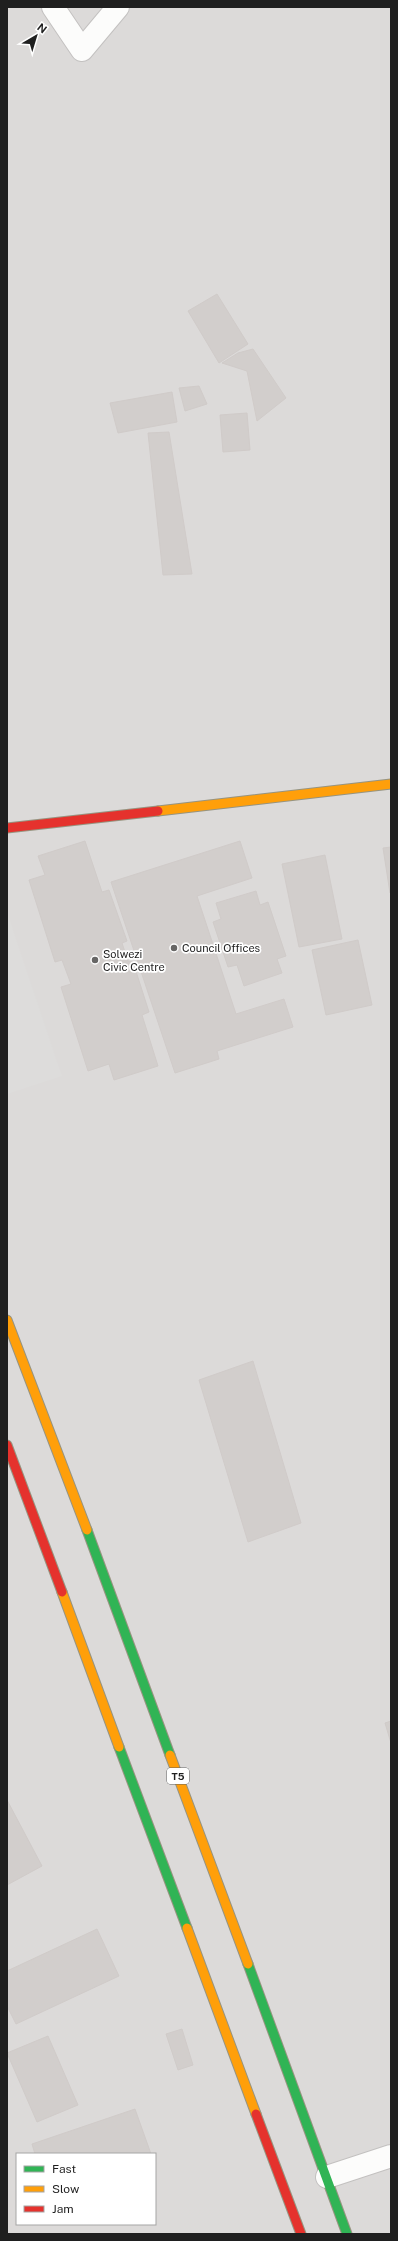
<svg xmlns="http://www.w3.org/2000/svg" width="398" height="2241" font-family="'Public Sans',sans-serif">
<rect width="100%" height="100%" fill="#edeae7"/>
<path fill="#dcdad9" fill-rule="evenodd" d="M7,7H391V2234H7ZM17,2154H155V2224H17Z"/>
<path fill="#dddcdb" d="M7,912L62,1076L7,1094Z"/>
<path fill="#d2cecc" stroke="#d0cbc9" d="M217,294L248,344L219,363L188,311Z
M253,349L286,398L257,421L247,371L222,363L238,353Z
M199,386L207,404L185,411L179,388Z
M172,392L177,422L118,433L110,403Z
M247,413L250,450L223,452L220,415Z
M169,432L192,574L163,575L148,433Z
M85,841L102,892L109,890L127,941L122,943L128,961L133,962L149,1012L142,1015L158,1066L114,1080L109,1064L88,1071L61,987L71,984L62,960L55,962L29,880L45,875L38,856Z
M240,841L252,878L197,896L236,1014L284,999L293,1027L217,1051L219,1059L175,1073L111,882Z
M391,847V893H390L383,848Z
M325,855L342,939L299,947L282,864Z
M256,891L260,905L268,902L286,956L277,959L282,973L244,986L237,965L228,967L213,922L221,919L216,903Z
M358,940L372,1005L326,1015L312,950Z
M253,1361L301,1523L248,1542L199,1380Z
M391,1721V1743L385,1723Z
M7,1800L42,1866L7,1885Z
M97,1929L119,1976L16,2024L7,2006V1971Z
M182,2029L193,2065L178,2070L166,2034Z
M48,2036L78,2105L37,2122L7,2053Z
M135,2109L151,2154H35L32,2144Z"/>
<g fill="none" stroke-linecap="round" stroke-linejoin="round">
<defs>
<path id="street" d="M53,7L82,50L118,7
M327,2177L391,2156"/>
<path id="fast" d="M87,1530L170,1755
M119,1747L187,1928
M248,1964L347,2234"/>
<path id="slow" d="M158,811L391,784
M7,1320L87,1530
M62,1592L119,1747
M170,1755L248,1964
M187,1928L256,2114"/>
<path id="jam" d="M7,828L158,811
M7,1445L62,1592
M256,2114L301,2234"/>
</defs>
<use href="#street" stroke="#c3c1c0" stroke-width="24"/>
<use href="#fast" stroke="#979480" stroke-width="11"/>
<use href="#slow" stroke="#979480" stroke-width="11"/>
<use href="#jam" stroke="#979480" stroke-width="11"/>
<use href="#street" stroke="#fcfcfb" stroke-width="22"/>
<use href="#fast" stroke="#30b455" stroke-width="9"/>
<use href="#slow" stroke="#ff9f0a" stroke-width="9"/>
<use href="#jam" stroke="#e5322d" stroke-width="9"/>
</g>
<g fill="#676665" stroke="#fff" stroke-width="1.5">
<circle cx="174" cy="948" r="4"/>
<circle cx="95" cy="960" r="4"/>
</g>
<g text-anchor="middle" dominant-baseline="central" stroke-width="3.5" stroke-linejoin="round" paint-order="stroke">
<rect fill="#fff" stroke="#626262" stroke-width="1" x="167" y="1768" width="22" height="16" rx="3"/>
<g font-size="10" font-weight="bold" fill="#1f1f1f">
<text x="178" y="1776">T5</text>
</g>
<g font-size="11" fill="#1f1f1f" stroke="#fff" text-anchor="start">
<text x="182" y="948">Council Offices</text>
<text x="103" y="954">Solwezi<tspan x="103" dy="13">Civic Centre</tspan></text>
</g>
</g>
<rect width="398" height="2241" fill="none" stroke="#1f1f1f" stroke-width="16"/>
<rect x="16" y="2153" width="140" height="72" fill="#ffffff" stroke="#a5a5a5"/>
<rect x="24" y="2166" width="20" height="6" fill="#30b455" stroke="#a5a5a5"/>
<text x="52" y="2173" font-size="12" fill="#1f1f1f">Fast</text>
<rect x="24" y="2186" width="20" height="6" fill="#ff9f0a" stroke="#a5a5a5"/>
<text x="52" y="2193" font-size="12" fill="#1f1f1f">Slow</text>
<rect x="24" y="2206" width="20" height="6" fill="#e5322d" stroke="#a5a5a5"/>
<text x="52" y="2213" font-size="12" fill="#1f1f1f">Jam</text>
<g transform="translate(36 36) rotate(38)" stroke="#ffffff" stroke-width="3" paint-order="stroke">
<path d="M0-3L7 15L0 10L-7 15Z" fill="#1f1f1f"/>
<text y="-6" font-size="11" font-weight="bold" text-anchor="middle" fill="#1f1f1f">N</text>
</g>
</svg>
